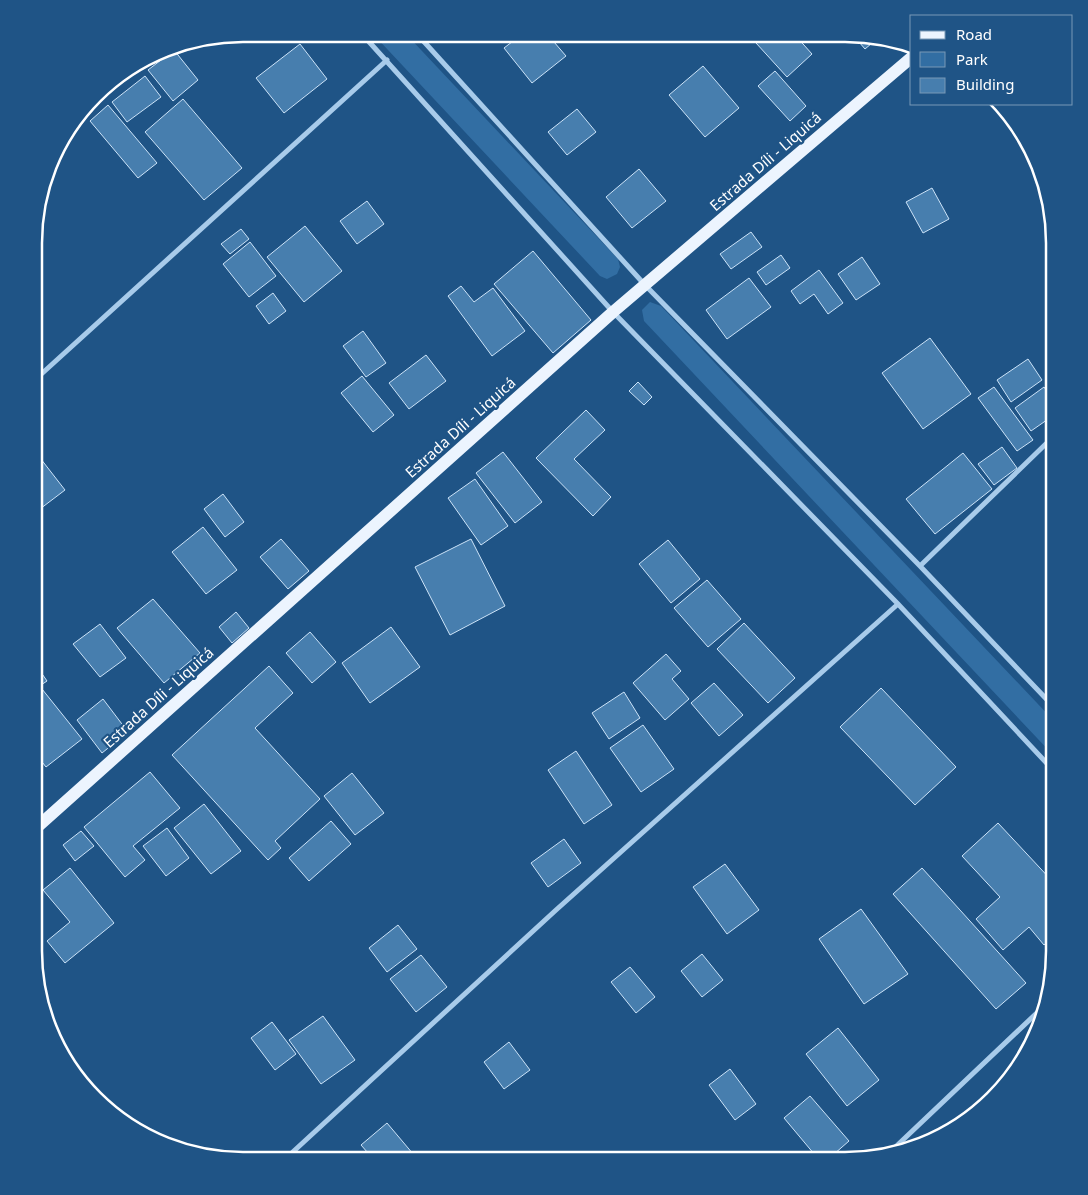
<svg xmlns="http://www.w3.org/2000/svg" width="1088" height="1195" font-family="'Noto Sans',sans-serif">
<rect width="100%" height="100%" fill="#1f5486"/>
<path fill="#326ea3" d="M373,34H406L618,259L620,267L617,274L607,279L600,276Z
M650,302L661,306L1054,721V756L644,321L642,310Z"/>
<path fill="#477eae" stroke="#cce3f8" d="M521,35H548L566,56L532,83L504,48Z
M764,35H795L812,54L787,77L756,43Z
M853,35L872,36L878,38L865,49Z
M300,44L327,79L284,113L256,78Z
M174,50L198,80L173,101L148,70Z
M703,66L739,108L705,137L669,95Z
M775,71L806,106L790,121L758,86Z
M145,76L161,97L127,122L112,102Z
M183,99L242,168L204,200L145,132Z
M108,105L157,163L138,178L90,121Z
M577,109L596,132L567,155L548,132Z
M639,169L666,201L632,228L606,197Z
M932,188L949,219L923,233L906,202Z
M367,201L384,224L357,244L340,221Z
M305,226L342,271L304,302L267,257Z
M241,229L249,239L230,254L221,244Z
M751,232L762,247L731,269L720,254Z
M250,242L276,276L249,297L223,264Z
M533,251L591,320L553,353L494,284Z
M781,255L790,268L766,285L757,272Z
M862,257L880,284L856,300L838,274Z
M819,270L843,303L828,314L814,294L800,304L791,291Z
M749,278L771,307L727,339L706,310Z
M461,286L474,302L493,288L525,331L492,356L448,296Z
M273,293L286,311L269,324L256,306Z
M363,331L386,363L366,377L343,346Z
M930,338L971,394L923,429L882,373Z
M426,355L446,381L409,409L389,383Z
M1028,359L1042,380L1011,402L997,380Z
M362,376L394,415L373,432L341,393Z
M638,382L652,397L644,405L629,391Z
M994,387L1033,440L1017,451L978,398Z
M1044,387L1054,401V415L1031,431L1015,408Z
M586,410L605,430L574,459L611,497L593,516L536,458Z
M1002,447L1017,468L994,485L978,464Z
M503,452L542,502L515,523L476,473Z
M963,453L992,489L935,534L906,499Z
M37,454L65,490L36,512Z
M475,479L508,526L481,545L448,498Z
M223,494L244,522L225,537L204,509Z
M203,527L237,570L206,594L172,552Z
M281,539L309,571L288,589L260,557Z
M471,539L505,606L450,635L415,567Z
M668,540L700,579L671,603L639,564Z
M707,580L741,619L708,647L674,608Z
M153,599L200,653L164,683L117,628Z
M236,612L249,628L232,643L219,627Z
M744,623L795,678L768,703L717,649Z
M100,624L126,658L100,677L73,644Z
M391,627L420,667L370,703L342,663Z
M310,632L336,662L312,683L286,653Z
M666,654L681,671L672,679L689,699L665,720L633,683Z
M36,665L47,681L35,689Z
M269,666L293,693L255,728L320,799L275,841L281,848L268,860L172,755Z
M714,683L743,715L719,736L691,703Z
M881,688L956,767L915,805L840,727Z
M42,689L82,739L46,767L35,753V695Z
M624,692L640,718L609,739L592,713Z
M103,699L128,732L102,753L77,720Z
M643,725L674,769L641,792L610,748Z
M576,751L612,805L584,824L548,770Z
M150,772L180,808L133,846L145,860L125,877L84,827Z
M352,773L384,813L355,835L324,796Z
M204,804L241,851L211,874L174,828Z
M331,821L351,844L309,881L289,858Z
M998,823L1054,883V936L1044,945L1029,927L1003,950L976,919L1000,897L962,856Z
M167,828L189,858L166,876L143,846Z
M81,831L94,846L75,861L63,845Z
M564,839L581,863L548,887L531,863Z
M725,864L759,910L727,934L693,887Z
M70,868L114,923L65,963L47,941L70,922L43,890Z
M922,868L1026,983L996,1009L893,894Z
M861,909L908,974L864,1004L819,939Z
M398,925L417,949L387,972L369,948Z
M702,954L723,980L702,997L681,971Z
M421,955L447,987L416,1012L390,979Z
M630,967L655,997L636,1013L611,982Z
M323,1016L355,1060L321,1084L289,1040Z
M272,1022L296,1054L275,1070L251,1038Z
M838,1028L879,1080L847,1106L806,1054Z
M509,1042L530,1070L504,1089L484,1062Z
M730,1069L756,1104L735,1120L709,1085Z
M810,1096L849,1141L826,1161H820L784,1118Z
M387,1123L419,1161H375L361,1145Z"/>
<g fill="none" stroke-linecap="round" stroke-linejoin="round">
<path stroke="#a8cbea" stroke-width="5" d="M362,34L613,312L898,604L1054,771
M417,34L645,285L920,566L1054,707
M37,378L387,60
M920,566L1054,436
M887,1155L1041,1009
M283,1161L556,910L898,604"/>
<path stroke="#ecf4fe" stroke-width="12" d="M35,829L613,312L912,57"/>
</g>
<g text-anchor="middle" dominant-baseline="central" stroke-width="4.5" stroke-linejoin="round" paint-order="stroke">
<g font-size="15" fill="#fff" stroke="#1f5486">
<text transform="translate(765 161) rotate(-41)">Estrada Díli - Liquicá</text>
<text transform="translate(460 427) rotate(-42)">Estrada Díli - Liquicá</text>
<text transform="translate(158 697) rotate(-42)">Estrada Díli - Liquicá</text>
</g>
</g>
<path d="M0 0H1088V1195H0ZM243 42H845A201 201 0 0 1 1046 243V951A201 201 0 0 1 845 1152H243A201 201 0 0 1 42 951V243A201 201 0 0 1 243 42Z" fill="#1f5486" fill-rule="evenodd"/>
<path fill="none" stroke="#fff" stroke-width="2.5" d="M243 42H845A201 201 0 0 1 1046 243V951A201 201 0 0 1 845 1152H243A201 201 0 0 1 42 951V243A201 201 0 0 1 243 42Z"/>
<rect x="910" y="15" width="162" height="90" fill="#1f5486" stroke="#7998b6"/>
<rect x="920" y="31" width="25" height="8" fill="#ecf4fe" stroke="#7998b6"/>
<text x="956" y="40" font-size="15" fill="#ffffff">Road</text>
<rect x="920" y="52" width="25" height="15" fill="#326ea3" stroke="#7998b6"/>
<text x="956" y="65" font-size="15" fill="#ffffff">Park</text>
<rect x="920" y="78" width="25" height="15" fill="#477eae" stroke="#7998b6"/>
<text x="956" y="90" font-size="15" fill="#ffffff">Building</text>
</svg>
